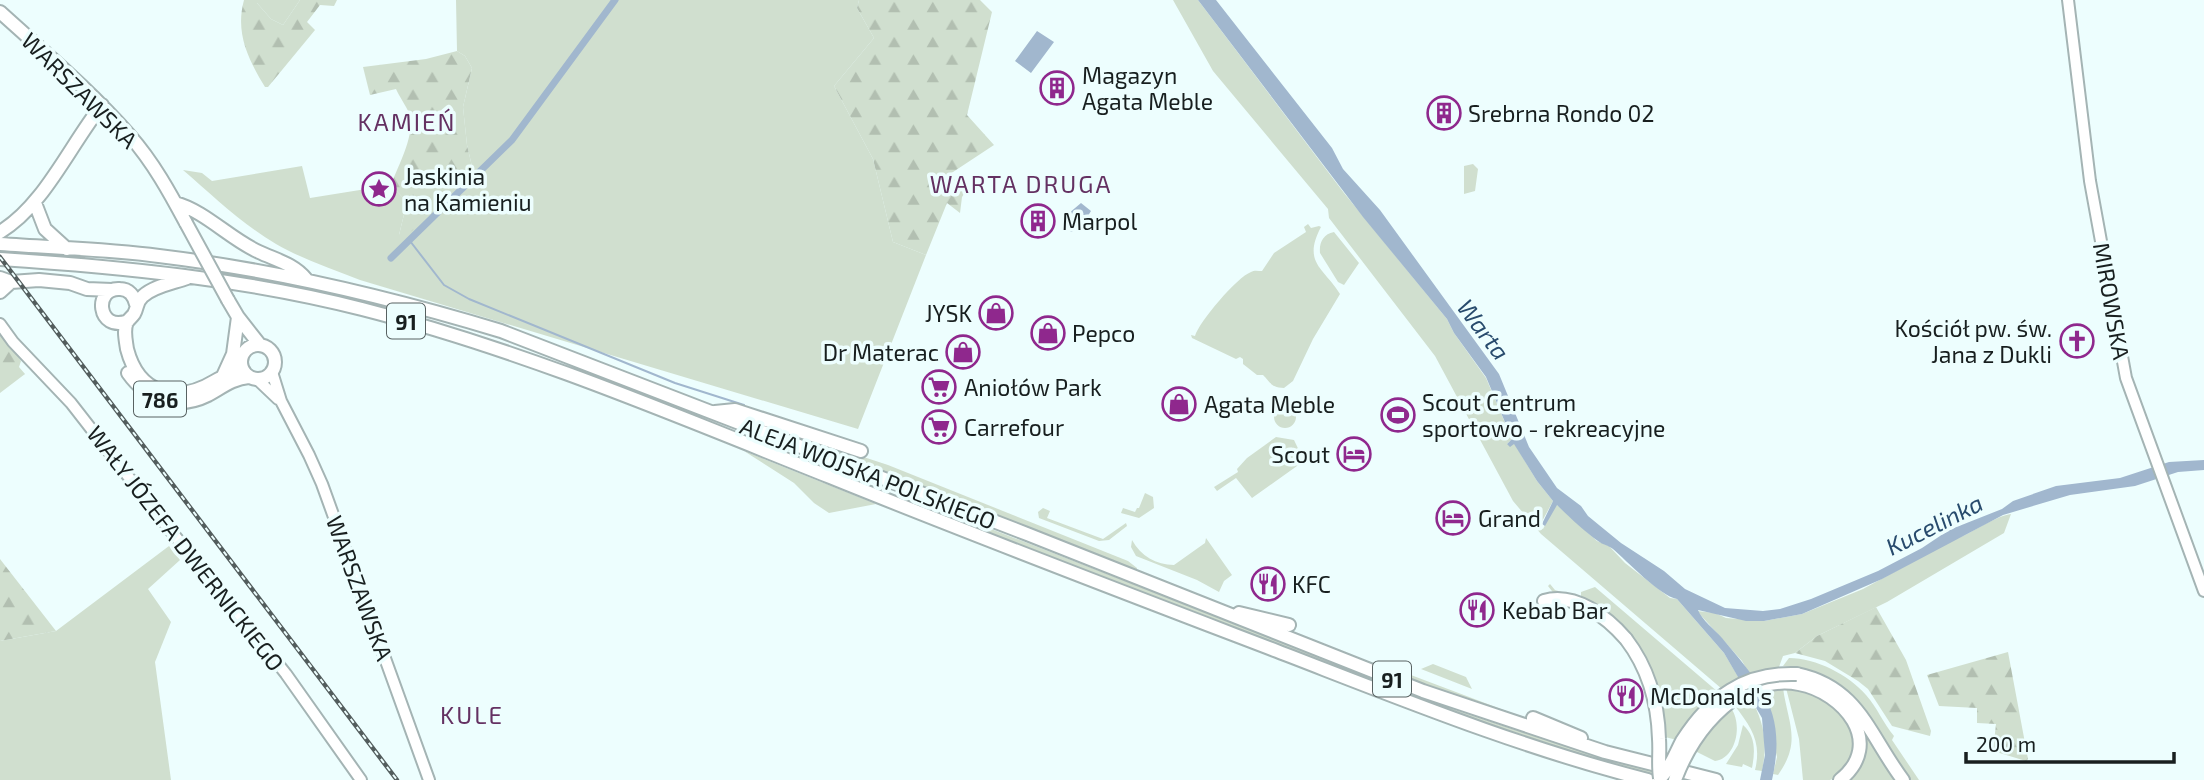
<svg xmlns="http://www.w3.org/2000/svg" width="2204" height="780" font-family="'Exo 2',sans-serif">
<defs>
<pattern id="forest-firs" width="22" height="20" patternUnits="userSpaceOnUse" patternTransform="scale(1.75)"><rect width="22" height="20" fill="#d0dfcf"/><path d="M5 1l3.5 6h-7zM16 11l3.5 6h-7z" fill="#b2bfb1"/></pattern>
</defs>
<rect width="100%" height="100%" fill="#edfefe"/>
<path fill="#d0dfcf" d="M257,0H300L283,25L271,19L257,3Z
M456,0H859L857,8L874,38L834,86L873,159L893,242L926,255L858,429L360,280C332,269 302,259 276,244C242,224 213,196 183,170L202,173L212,181L302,166L310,198L391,185L407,202L399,235L474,175L467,145L463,107L472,68L465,56L457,51Z
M1173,0H1198L1344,193L1447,319L1454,333L1486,378L1512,439L1507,444L1514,443L1537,481L1553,501L1539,527L1543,529L1556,504L1597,541L1609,546L1625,563L1670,598L1677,599L1724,653L1739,678L1722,689L1541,534L1513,501L1435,356L1329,218L1328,209L1213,71Z
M1473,164L1478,169L1475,191L1464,194V166Z
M1308,224L1311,228L1319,226L1321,227C1302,263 1324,268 1340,294L1313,339L1293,381L1284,388C1269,387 1270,381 1263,375H1257L1243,364V359L1240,357L1236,359L1192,338L1191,335L1195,336C1199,322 1237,277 1251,272C1254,270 1258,271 1262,271L1274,253L1306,232L1304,227Z
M1334,232L1359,263L1344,285L1338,282L1320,253C1319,243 1323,234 1334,232Z
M1274 417a11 11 0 1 1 22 0a11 11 0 1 1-22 0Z
M732,414L888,465L1128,561L1137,568V570Z
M1276,437L1294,440L1304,461L1252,498L1236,478L1217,491L1214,487L1238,472L1237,469L1247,458Z
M744,451L876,504L829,513L814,503L794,483Z
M1145,493L1153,497L1154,508L1139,518L1121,513L1123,508L1135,512L1137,508H1139Z
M1043,508L1050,511L1047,518L1103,539L1126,523L1127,526L1109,540L1099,541L1039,518L1038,512Z
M940,509L1456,710L1515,730L1687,780H1674L1603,761L1464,716L939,513Z
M2011,514L2004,533L1887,602L1817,636L1795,653L1783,656L1779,667L1749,673L1742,661L1697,611L1715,613L1726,618L1764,621L1802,614L1863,589L1951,541C1970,535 1992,517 2011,514Z
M1206,538L1232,575L1224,581L1219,592L1197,580L1136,556L1131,547L1132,540C1141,556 1156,565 1174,565L1205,543Z
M169,546L180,560L148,589L171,622L155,662L171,780H0V641L56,631Z
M1550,584L1555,590L1581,598V592L1595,587L1718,692L1677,740L1665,737L1630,636L1555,595L1548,586Z
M1789,658C1816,658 1849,675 1866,695C1877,707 1883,723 1894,736L1892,740L1919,780H1908C1874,727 1853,672 1783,666Z
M1433,664L1466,677L1472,689L1421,669Z
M1395,669L1527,719L1415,683L1395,671Z
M1783,688C1788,724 1802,741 1778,775L1773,774L1777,757L1762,692Z
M1786,688C1822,690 1875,726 1847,766C1843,771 1837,778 1830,780C1822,780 1811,780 1803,780L1799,739Z
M1750,696C1764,723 1768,741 1762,771L1755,770C1762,742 1751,727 1735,706Z
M1731,708C1743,725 1736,758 1715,761L1695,751L1711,728Z
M1743,725C1756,736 1755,752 1752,768L1743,764L1742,767L1726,764L1738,745Z
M1862,726L1899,780H1849L1863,759Z"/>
<path fill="url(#forest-firs)" d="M244,0H257V3L271,19L283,25L300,0H337L334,6L320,5L307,22L315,30L268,87H265C248,59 235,33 244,0Z
M859,0H980L992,12L967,115L994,145L950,174L966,191L962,197L960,213L947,203L926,255L893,242L873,159L834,86L874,38L857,8Z
M457,51L465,56L472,68L463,107L467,145L474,175L404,238L399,235L407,202L391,185C398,165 416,135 409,113C406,106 399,96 396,89L370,95L363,67L426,59Z
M0,331L21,361L19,367L25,374L0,393Z
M0,559L56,631L0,641Z
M1876,607L1906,660L1931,731L1930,736L1892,726L1868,689L1858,681L1825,661L1795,653L1817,636Z
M2008,652L2028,759L2026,761L1993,751L1996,724L1977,723V708L1939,706L1927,675Z"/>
<path fill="#a1b7ce" d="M1198,0H1216L1332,148L1343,169L1380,210L1499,374L1529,447L1557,488L1581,506L1588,516L1621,543L1664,571L1685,589L1725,608L1763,611L1780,609L1811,599L1878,571L1922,548L1949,530L2002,509L2013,501L2056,486L2120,478L2169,462L2204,460V470L2178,472L2135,486L2070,495L2003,515L1882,579L1802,614L1764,621H1746L1698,610C1702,620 1714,629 1722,638C1763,687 1787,713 1772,780H1760L1765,755L1762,718L1724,653L1677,599C1660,596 1627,561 1613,549C1608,545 1603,545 1598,541C1584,531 1569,517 1557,505L1545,526L1542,524L1553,501L1537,481L1514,444L1510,447L1507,444L1512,439L1486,377L1454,333L1447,319L1363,217Z
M1037,31L1054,42L1031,73L1015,61Z
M1081,203L1091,211L1081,227L1071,232L1062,219Z"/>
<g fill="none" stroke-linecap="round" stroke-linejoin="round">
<path stroke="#a1b7ce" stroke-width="2" d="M410,241L444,285L469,299L675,383L744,405"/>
<path stroke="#a1b7ce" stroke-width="7" d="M391,258L512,140L615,0"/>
<defs>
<path id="tertiary" d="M2068,0L2090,181L2126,378L2204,591
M0,324L13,342L71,403L166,525L242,618L286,674L361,780
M272,372L281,401L309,455L322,484L429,780
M258,380L278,399"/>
<path id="primary" d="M0,12C44,52 91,91 130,136C153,162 170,193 186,223
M35,203L45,229L67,249
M175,203C205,211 230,239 259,252C276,260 294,264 306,279
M0,232C44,206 70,145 102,105
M0,244C53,248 106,249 159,256C275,270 389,297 501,331L1027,534L1423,691L1605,752L1716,780
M0,259C122,267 244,279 362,309C523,350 677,416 830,477C978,537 1128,594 1277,651C1399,698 1521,748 1648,780
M0,278L11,282L39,280L70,283L87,289L112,290
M187,278C173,283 154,286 143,296C136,302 138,307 134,314C132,317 129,319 127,322C123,330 126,341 127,349C139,395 177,404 215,381C225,375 234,374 240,364
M0,292L11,282
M228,300L238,317L260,345
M128,321C97,333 93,287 120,289C129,289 134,296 136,304
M241 362a17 17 0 1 1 34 0a17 17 0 1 1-34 0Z
M128,373C147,400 178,410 208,395C221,388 233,378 249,377
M223,376L233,354L238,317
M715,412L735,410L861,451
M1544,601C1575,592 1607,617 1626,639
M1239,613L1289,625
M1797,674C1859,687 1869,735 1903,780
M1741,694C1760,685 1778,680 1799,684C1843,692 1886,743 1840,780
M1533,718L1581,738"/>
</defs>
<use href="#tertiary" stroke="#a4b4b4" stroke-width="14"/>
<use href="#primary" stroke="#a4b4b4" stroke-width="16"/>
<use href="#tertiary" stroke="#fff" stroke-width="10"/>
<use href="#primary" stroke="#fff" stroke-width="12"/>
<defs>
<path id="rail" d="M0,257L397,780"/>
</defs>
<use href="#rail" stroke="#535d5d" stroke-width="4.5"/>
<use href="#rail" stroke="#edfefe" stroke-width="2" stroke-dasharray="5" stroke-linecap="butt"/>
<defs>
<path id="primary-bridge" d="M186,223L228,300
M1626,639C1649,669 1658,702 1659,739C1660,752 1658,765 1660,778
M1660,778C1671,768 1675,754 1682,741C1710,697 1745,672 1797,674
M1675,780C1688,745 1709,715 1741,694"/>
</defs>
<use href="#primary-bridge" stroke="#a4b4b4" stroke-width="16" stroke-linecap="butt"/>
<use href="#primary-bridge" stroke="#fff" stroke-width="12"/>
</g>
<defs>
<symbol id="building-ring" viewBox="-11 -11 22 22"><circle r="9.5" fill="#edfefe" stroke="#8f288d" stroke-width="1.5"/><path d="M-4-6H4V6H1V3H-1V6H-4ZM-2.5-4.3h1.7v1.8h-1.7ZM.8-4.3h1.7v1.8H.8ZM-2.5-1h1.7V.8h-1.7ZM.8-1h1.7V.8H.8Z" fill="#8f288d"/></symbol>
<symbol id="sight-ring" viewBox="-11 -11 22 22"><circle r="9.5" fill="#edfefe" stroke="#8f288d" stroke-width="1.5"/><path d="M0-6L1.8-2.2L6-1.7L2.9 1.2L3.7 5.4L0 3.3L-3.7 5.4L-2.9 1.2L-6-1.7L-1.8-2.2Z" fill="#8f288d"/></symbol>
<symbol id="shop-ring" viewBox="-11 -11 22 22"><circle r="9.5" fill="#edfefe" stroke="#8f288d" stroke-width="1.5"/><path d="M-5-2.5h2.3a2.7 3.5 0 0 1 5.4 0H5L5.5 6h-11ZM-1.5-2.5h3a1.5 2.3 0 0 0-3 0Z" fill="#8f288d"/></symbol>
<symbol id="church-ring" viewBox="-11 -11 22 22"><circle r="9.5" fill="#edfefe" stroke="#8f288d" stroke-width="1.5"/><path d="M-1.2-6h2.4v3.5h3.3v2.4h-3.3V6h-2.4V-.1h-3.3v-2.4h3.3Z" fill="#8f288d"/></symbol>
<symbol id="supermarket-ring" viewBox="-11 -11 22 22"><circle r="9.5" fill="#edfefe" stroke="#8f288d" stroke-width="1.5"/><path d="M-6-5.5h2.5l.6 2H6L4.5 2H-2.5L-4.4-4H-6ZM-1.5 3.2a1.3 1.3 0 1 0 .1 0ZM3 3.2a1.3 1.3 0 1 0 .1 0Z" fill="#8f288d"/></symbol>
<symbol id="stadium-ring" viewBox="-11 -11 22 22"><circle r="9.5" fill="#edfefe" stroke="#8f288d" stroke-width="1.5"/><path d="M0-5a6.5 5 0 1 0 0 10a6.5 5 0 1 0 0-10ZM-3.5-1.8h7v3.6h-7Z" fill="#8f288d"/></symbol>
<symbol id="hotel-ring" viewBox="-11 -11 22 22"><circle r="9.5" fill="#edfefe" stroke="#8f288d" stroke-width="1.5"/><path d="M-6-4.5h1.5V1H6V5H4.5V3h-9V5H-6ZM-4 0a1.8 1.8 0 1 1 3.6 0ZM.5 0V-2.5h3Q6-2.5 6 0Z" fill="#8f288d"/></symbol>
<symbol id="restaurant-ring" viewBox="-11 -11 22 22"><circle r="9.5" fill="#edfefe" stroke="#8f288d" stroke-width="1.5"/><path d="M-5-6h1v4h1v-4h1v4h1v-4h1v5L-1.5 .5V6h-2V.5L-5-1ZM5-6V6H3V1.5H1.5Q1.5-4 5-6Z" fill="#8f288d"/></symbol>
</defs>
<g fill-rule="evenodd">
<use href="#building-ring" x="1038" y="69" width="38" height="38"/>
<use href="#building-ring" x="1425" y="94" width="38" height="38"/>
<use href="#sight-ring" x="360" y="170" width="38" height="38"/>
<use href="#building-ring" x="1019" y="202" width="38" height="38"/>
<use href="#shop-ring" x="977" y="294" width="38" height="38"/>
<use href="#shop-ring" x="1029" y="314" width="38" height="38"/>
<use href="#church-ring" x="2058" y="322" width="38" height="38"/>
<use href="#shop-ring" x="944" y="333" width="38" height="38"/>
<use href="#supermarket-ring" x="920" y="368" width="38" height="38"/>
<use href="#shop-ring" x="1160" y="385" width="38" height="38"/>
<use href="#stadium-ring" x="1379" y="396" width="38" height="38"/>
<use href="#supermarket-ring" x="920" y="408" width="38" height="38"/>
<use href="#hotel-ring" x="1335" y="435" width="38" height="38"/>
<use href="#hotel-ring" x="1434" y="499" width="38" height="38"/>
<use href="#restaurant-ring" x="1249" y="565" width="38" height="38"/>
<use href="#restaurant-ring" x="1458" y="591" width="38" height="38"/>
<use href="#restaurant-ring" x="1607" y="677" width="38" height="38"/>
</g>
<g text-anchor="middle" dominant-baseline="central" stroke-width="7" stroke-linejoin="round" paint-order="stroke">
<g fill="#edfefe" stroke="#586262" stroke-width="2">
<rect x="387" y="303.5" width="38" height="35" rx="5"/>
<rect x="134" y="381.5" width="52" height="35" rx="5"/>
<rect x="1373" y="661.5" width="38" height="35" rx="5"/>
</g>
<g font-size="21" font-weight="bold" fill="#181f1f">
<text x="406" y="321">91</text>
<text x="160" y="399">786</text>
<text x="1392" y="679">91</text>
</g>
<g font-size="23" fill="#181f1f" stroke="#edfefe" text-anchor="start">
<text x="1082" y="75">Magazyn<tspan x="1082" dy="26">Agata Meble</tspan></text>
<text x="1468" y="113">Srebrna Rondo 02</text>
<text x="404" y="176">Jaskinia<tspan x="404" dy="26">na Kamieniu</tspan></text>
<text x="1062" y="221">Marpol</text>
<text x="972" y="313" text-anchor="end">JYSK</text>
<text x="2052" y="328" text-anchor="end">Kościół pw. św.<tspan x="2052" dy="26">Jana z Dukli</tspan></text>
<text x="1072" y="333">Pepco</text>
<text x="939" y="352" text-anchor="end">Dr Materac</text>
<text x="964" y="387">Aniołów Park</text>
<text x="1422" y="402">Scout Centrum<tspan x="1422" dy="26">sportowo - rekreacyjne</tspan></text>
<text x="1204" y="404">Agata Meble</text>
<text x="964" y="427">Carrefour</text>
<text x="1330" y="454" text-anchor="end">Scout</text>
<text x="1478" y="518">Grand</text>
<text x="1292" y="584">KFC</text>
<text x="1502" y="610">Kebab Bar</text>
<text x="1650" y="696">McDonald's</text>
</g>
<g font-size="23" fill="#181f1f" stroke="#edfefe">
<text transform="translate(80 90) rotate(45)">WARSZAWSKA</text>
<text transform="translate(2112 301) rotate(80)">MIROWSKA</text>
<text transform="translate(868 473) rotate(21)">ALEJA WOJSKA POLSKIEGO</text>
<text transform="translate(186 548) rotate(52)">WAŁY JÓZEFA DWERNICKIEGO</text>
<text transform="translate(360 588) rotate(70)">WARSZAWSKA</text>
</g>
<g font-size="24" letter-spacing="2" fill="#643162" stroke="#edfefe">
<text x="407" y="121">KAMIEŃ</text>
<text x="1021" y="183">WARTA DRUGA</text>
<text x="472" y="714">KULE</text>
</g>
<g font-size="24" font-style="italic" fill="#284b6d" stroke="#edfefe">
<text transform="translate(1484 329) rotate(53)">Warta</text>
<text transform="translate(1934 524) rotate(-27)">Kucelinka</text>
</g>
</g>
<path d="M1966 752v10h208v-10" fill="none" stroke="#181f1f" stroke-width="3.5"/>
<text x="1976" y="752" font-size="21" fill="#181f1f" stroke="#edfefe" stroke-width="5" paint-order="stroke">200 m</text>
</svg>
